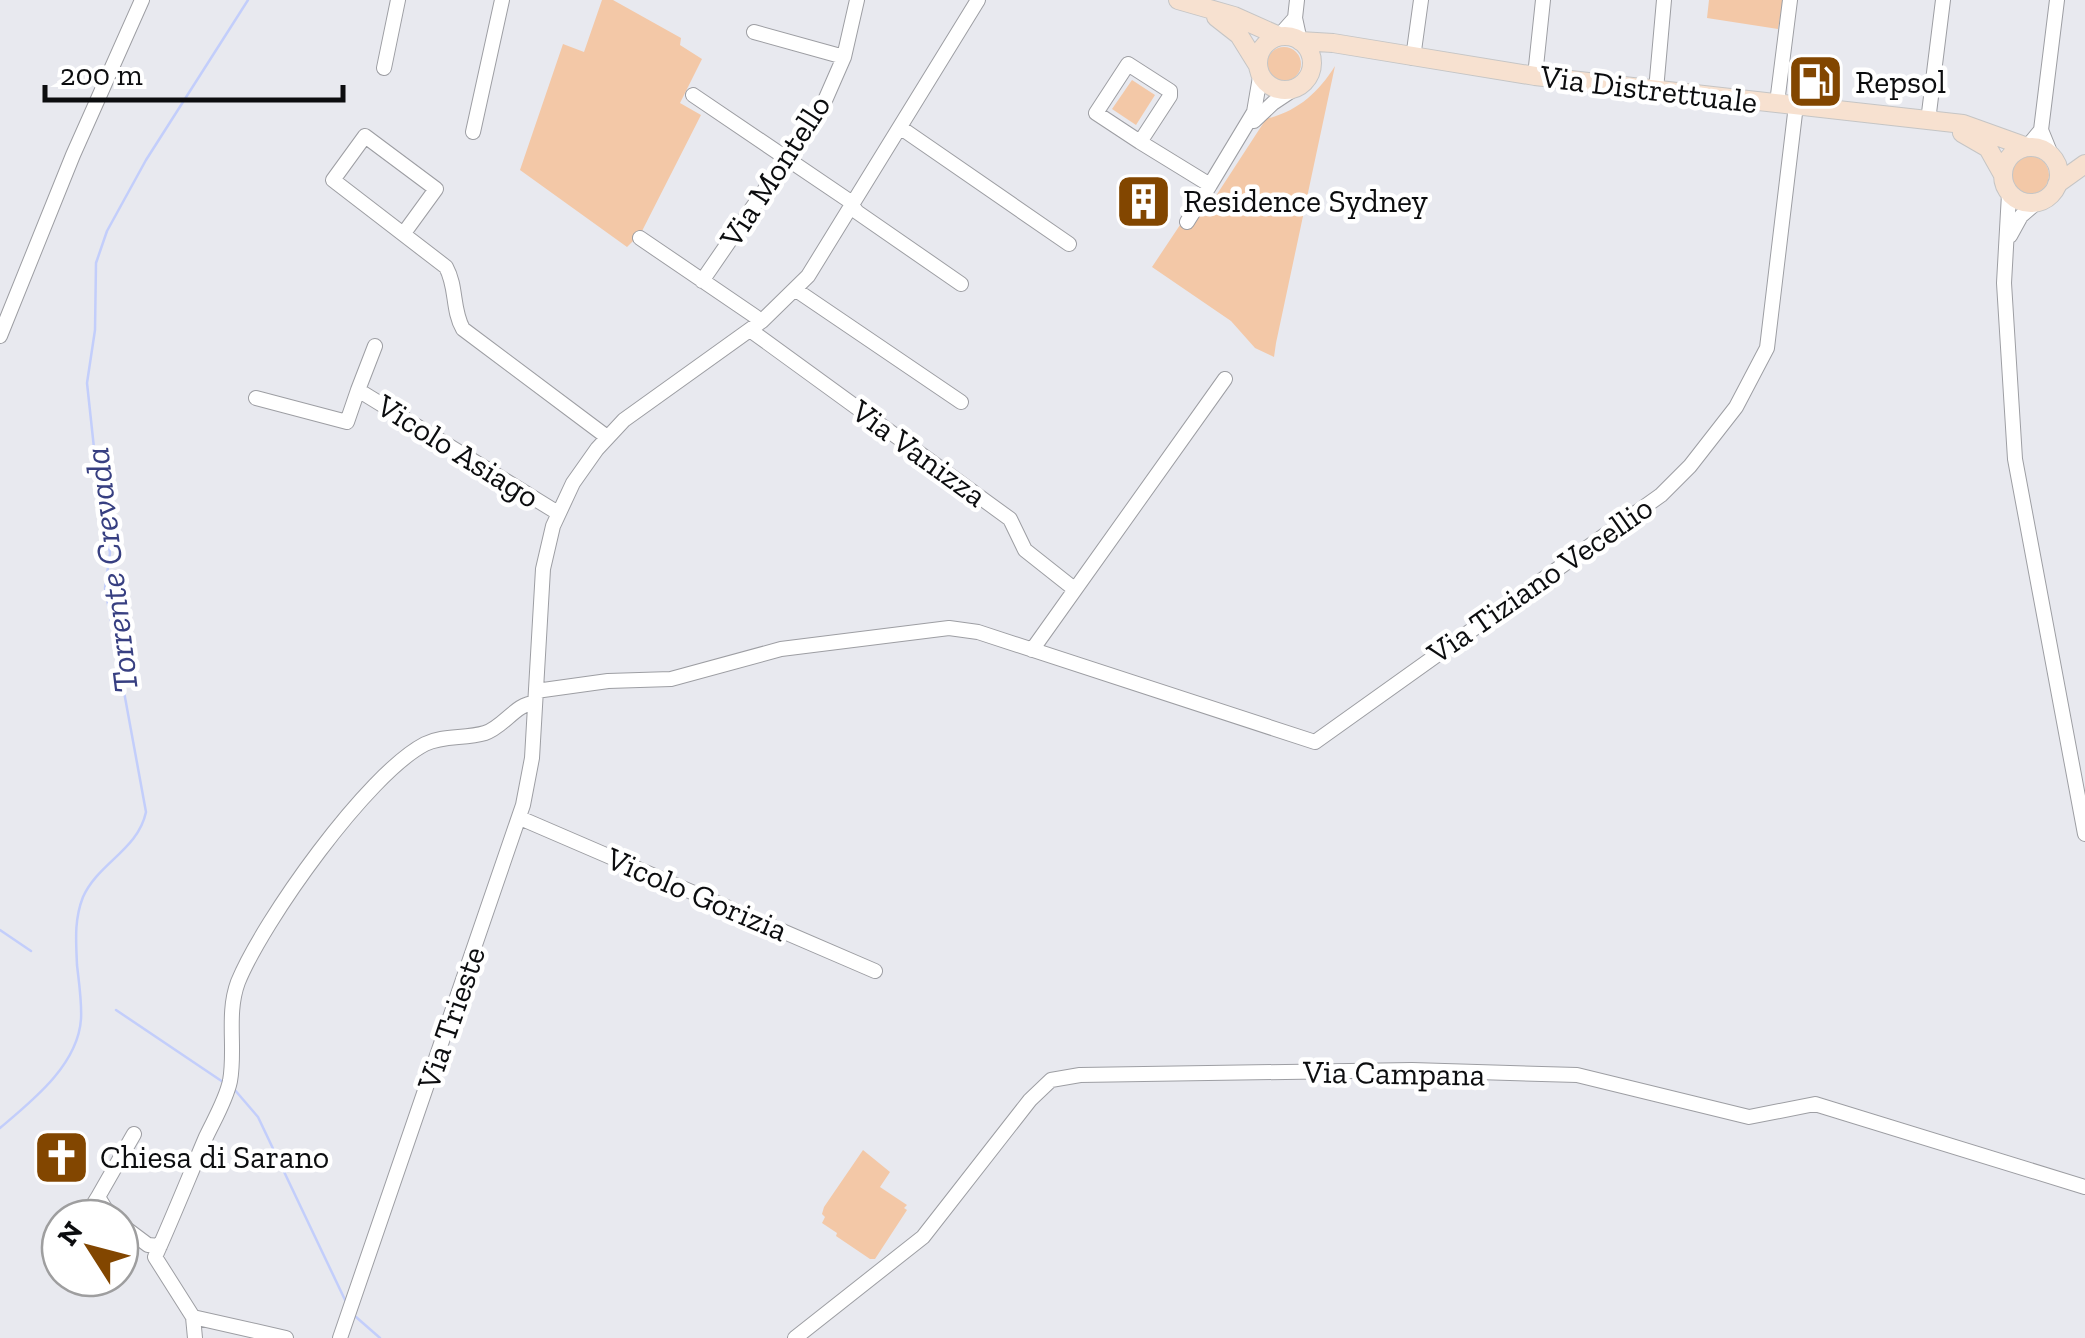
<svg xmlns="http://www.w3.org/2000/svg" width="2085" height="1338" font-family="'Zilla Slab',serif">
<rect width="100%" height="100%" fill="#e8e9ef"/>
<path fill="#f3c8a7" d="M602,0H613L681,38L680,45L702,59L680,103L701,115L641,233L627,247L520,170L563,44L584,52Z
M1709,0H1783L1778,29L1707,18Z
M1267 64a17 17 0 1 1 34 0a17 17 0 1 1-34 0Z
M1335,66L1276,343L1274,357L1255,348L1231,321L1152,267L1196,201L1210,205L1266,119C1298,111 1318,93 1335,66Z
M1132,80L1155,95L1136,125L1112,109Z
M2011 175a19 19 0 1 1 38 0a19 19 0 1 1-38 0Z
M863,1150L890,1172L880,1187L907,1205L904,1208L907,1210L875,1259H870L836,1236L837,1233L822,1223L825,1217L822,1214L824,1207Z"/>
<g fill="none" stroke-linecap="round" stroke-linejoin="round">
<path stroke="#c3cefb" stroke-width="2.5" d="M0,930L31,951
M116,1010L223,1082
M234,1089L258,1117L346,1302
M0,1128C32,1101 78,1065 81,1019C82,1002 79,983 77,965C76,941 74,920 83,897C98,863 138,850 146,812L105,588L110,553L97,476L87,383L95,330L96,263L107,231L146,160L248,0
M356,1317L380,1338"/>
<defs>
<path id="minor" d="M1295,18L1297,0
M754,32L844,57
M1279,36L1295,18L1300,41
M1413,58L1421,0
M1128,64L1170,91V96L1140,142L1096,113Z
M384,68L398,0
M1535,76L1543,0
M1656,90L1664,0
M693,95L848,200L857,212L961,284
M1777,103L1790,0
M1254,121L1273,103L1294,89
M1928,121L1943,0
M901,128L1069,244
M2041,130L2057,0
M473,132L502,0
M1140,142L1210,185L1254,112L1260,77
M2027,147L2041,130L2052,157
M2009,194L2004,283L2015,459L2085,834
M1187,222L1210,185
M404,233L436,189L365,136L333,180L446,267C457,287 452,310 463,329L607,437
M2010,236L2021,216L2036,203
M640,238L756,317
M702,281L823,105L844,57L857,0
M796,290L961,402
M750,330L1010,519L1025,550L1073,588
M0,336L73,155L142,0
M375,346L358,390L558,513
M256,398L347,422L358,390
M1032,650L1225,379
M536,691L608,681L671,679L781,649L949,628L978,632L1315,742L1661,495L1690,466L1736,407L1767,348L1796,105
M520,818L875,971
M98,1197L134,1134
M99,1218L90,1210L98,1197L111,1218
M120,1224L148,1245L160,1246
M193,1317L286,1338
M195,1338L193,1317L155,1257C173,1217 189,1177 206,1137C214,1120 226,1100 230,1081C236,1049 226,1014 238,982C263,921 367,774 425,744C443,735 465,739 485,733C504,727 516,703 535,703
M340,1338L523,805L532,758L543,569L553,526L573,483L597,449L624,420L762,321L808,276L978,0
M795,1338L923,1237L1030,1100L1051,1080L1080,1075L1412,1070L1577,1075L1749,1117L1815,1104L2085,1187"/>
<path id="major" d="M1178,0L1234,16L1279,36
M1216,17L1239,35L1257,64
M1258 63a27 27 0 1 1 54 0a27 27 0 1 1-54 0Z
M1300,41L1333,43L1535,76L1963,124L2027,147
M1962,133L1988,148L2002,173
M2003 175a28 28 0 1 1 56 0a28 28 0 1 1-56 0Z
M2057,184L2085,164"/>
</defs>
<use href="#minor" stroke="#9d9ea3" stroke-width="16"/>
<use href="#major" stroke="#c5c5c5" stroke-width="20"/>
<use href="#minor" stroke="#fff" stroke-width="14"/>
<use href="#major" stroke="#f7e1d0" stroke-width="18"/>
</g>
<defs>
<symbol id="fuel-square" viewBox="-11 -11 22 22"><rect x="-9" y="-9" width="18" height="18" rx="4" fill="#824600" stroke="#fff"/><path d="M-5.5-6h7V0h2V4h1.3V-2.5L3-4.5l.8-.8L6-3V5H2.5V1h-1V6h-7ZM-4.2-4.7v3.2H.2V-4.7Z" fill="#fff"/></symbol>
<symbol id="building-square" viewBox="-11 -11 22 22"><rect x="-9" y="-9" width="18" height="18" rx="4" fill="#824600" stroke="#fff"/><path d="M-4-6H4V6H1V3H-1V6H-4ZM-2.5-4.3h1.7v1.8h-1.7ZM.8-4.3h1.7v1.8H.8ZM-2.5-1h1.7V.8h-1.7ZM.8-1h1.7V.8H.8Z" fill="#fff"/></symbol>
<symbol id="church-square" viewBox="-11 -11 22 22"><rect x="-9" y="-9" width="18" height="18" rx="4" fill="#824600" stroke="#fff"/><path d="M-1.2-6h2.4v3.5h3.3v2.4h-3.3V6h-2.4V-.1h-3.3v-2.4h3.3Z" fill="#fff"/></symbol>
</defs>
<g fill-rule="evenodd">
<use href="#fuel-square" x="1784" y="50" width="63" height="63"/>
<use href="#building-square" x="1112" y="170" width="63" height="63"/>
<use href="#church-square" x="30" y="1126" width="63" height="63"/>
</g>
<g text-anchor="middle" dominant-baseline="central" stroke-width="9" stroke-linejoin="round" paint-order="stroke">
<g font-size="32" fill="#0c0d0f" stroke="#fff" text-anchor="start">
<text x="1855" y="82">Repsol</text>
<text x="1183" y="201">Residence Sydney</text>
<text x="100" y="1157">Chiesa di Sarano</text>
</g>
<g font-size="32" fill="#0c0d0f" stroke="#fff">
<text transform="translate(1649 89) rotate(7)">Via Distrettuale</text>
<text transform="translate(775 171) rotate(-57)">Via Montello</text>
<text transform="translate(458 451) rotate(32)">Vicolo Asiago</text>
<text transform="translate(919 453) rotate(36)">Via Vanizza</text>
<text transform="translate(1540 580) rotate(-35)">Via Tiziano Vecellio</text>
<text transform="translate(697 894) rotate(23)">Vicolo Gorizia</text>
<text transform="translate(451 1018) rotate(-71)">Via Trieste</text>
<text transform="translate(1394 1073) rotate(1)">Via Campana</text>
</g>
<g font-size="35" font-style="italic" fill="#373f81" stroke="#fff">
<text transform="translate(111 570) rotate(-97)">Torrente Crevada</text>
</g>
</g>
<g transform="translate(90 1248) rotate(306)"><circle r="48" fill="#ffffff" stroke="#9e9e9f" stroke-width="2.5"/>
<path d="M0-8L18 38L0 25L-18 38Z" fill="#824600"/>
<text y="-15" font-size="28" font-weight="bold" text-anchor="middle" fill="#0c0d0f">N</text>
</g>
<path d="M45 85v15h298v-15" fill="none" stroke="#0c0d0f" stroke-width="5"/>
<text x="60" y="85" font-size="30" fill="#0c0d0f" stroke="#ffffff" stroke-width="8" paint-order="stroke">200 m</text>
</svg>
